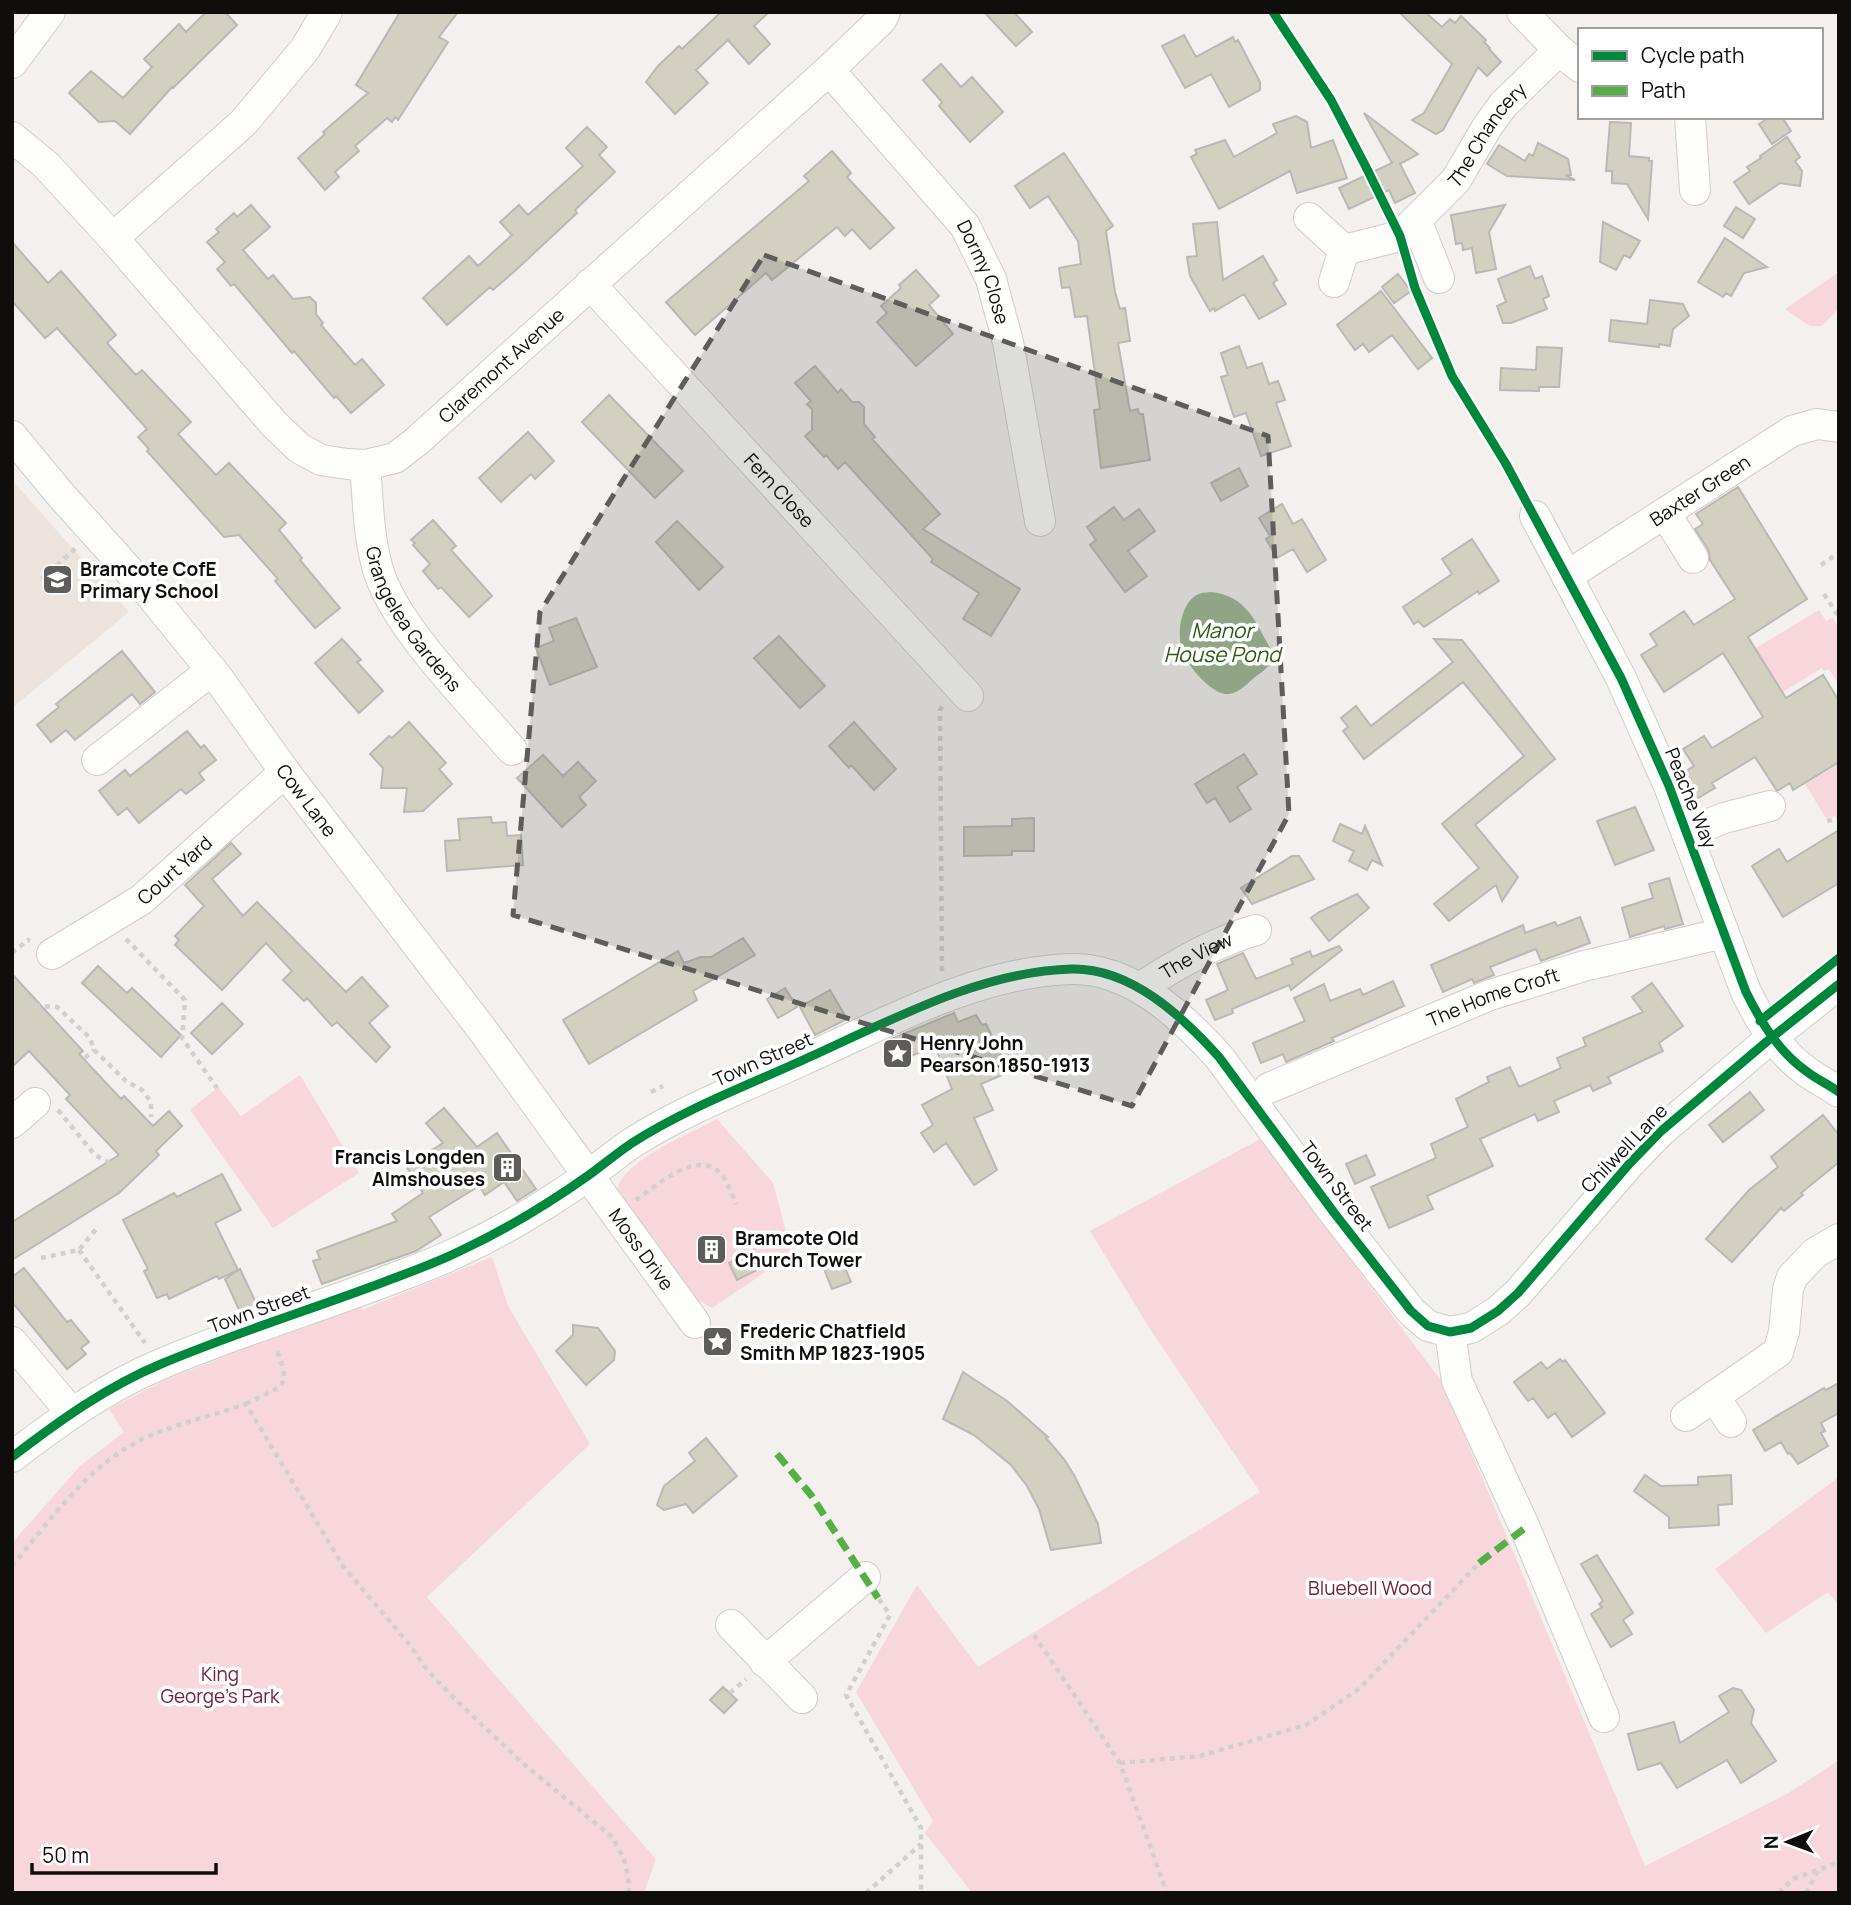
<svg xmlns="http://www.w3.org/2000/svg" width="1851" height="1905" font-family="Manrope,sans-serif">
<rect width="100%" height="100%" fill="#f3f0ed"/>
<path fill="#ece4dc" d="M12,480L129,612L12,708Z"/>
<path fill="#f8d7dc" d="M1839,272V308L1822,326H1810L1785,309Z
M1819,610L1826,621L1833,618L1839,628V685L1829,669L1824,671L1822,668L1783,692L1756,648Z
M1838,764L1839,815L1826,818L1805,784Z
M300,1075L359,1173L273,1228L190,1110L218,1087L241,1116Z
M717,1119L773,1183L792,1254L712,1308L694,1298L620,1195L618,1186C629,1158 691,1133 717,1119Z
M1260,1139L1442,1382L1645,1866L1787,1794L1839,1760V1893H972L925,1833L933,1821L856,1692L917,1585L978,1667L1260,1492L1150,1329L1090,1231Z
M492,1257L508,1306L590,1444L427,1597L656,1859L644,1893H12V1543L80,1466L124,1432L109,1409L165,1380L359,1304L362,1310Z
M1839,1477V1605L1828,1592L1766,1633L1715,1569Z"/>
<path fill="#9eb792" d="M1210,592C1248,595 1256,624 1273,653C1272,666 1263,671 1254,678C1246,685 1237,695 1225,694C1210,692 1188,666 1183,653C1176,637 1180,601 1199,594C1203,592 1206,593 1210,592Z"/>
<path fill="#d3d0c2" stroke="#bab8b5" stroke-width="2" d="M206,12H225L237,25L173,88L172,87L130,134L115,121L99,122L69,93L91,71L123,98L152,67L144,59L179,24L186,32Z
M400,12H458L439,37L448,42L398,120L395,117L392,122L387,118L355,146L359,151L335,172L339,177L325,190L298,158L325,134L323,132L368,93L356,85Z
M721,12H769L754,26L770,44L749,64L728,40L696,70L708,83L675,114L646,82L658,66L679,46L682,49Z
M984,12H1014L1032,32L1016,46Z
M1399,12H1425L1442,27L1450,19L1455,23L1461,16L1486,40L1484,42L1490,48L1489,49L1501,62L1487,76L1478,67L1443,130L1436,134L1412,120L1424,113L1452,64Z
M1184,35L1196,57L1233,37L1235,42L1238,40L1260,82V90L1229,107L1211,74L1185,88L1162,46Z
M941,64L961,87L972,77L1003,112L970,142L939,106L942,102L923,80Z
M1364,113L1418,154L1400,164L1415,193L1395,203L1389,190L1349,209L1339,188L1392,163Z
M1296,116L1307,122L1311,148L1333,140L1347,178L1297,193L1290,171L1219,209L1191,157L1197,154L1195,150L1225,140L1234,157L1277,133L1273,124Z
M1770,117H1782L1791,131L1772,144L1759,124Z
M1610,122L1631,123L1629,156L1649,158V161H1652L1648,219L1627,184L1612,183V171H1606Z
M587,127L607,147L599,155L615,172L575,210L577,213L517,269L493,290L490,287L447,325L423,298L469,256L478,266L512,235L500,222L519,205L528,215L583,166L566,148Z
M1787,137L1800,157L1795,161L1802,171L1800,186L1780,183L1749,204L1734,182L1750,171L1747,167L1761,158L1760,156Z
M1538,143L1568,159L1571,175H1565L1575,180L1507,176L1487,164L1499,145L1525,161L1529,154L1533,156Z
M832,151L851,173L847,177L894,228L870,249L852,229L845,236L837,227L772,280L766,273L695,335L666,302L809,181L804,176Z
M1064,153L1113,226L1106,231L1115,292L1120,309L1125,308L1130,341L1118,343L1130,411L1138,409L1139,414H1143L1150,460L1101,468L1094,410L1100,409L1087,316L1075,317L1070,287L1062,288L1059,268L1081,264L1078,241L1048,196L1030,208L1015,186Z
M251,205L270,227L243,250L268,279L273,275L293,299L310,297L316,303V314L323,323L321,325L355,365L362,359L384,385L351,413L336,396L334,398L294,351L292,353L234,284L231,286L217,269L225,262L207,242L219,232L216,229L234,213L237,217Z
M1505,205L1489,232L1496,269L1476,273L1472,248L1463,250L1462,243L1456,244L1451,215Z
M1736,207L1755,219L1743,238L1724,226Z
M1217,222L1223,280L1263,256L1277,280L1273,283L1286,304L1259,319L1244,294L1215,311L1214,308L1210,311L1190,276L1187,257L1197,256L1193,224Z
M1603,222L1640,241L1630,258L1624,255L1616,270L1600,262Z
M1725,238L1767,267L1744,273L1731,296L1726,293L1723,297L1698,282Z
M12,242L48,283L61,271L87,301L116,335L107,343L136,375L142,370L191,422L178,434L216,475L229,463L286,523L279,530L302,558L300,560L340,608L315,628L275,581L278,579L239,535L224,537L147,451L149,449L138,437L147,429L57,328L45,338L12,301Z
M1530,266L1535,279L1542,276L1549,296L1543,299L1547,309L1511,323H1503L1497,306L1506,302L1498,279Z
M916,270L939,296L929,305L953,334L916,366L877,322L887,313L881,306L901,288L899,285Z
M1398,274L1411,291L1394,303L1382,287Z
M1381,291L1432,358L1418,369L1392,335L1369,352L1363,344L1355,350L1337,325Z
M1650,300L1683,304L1689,316L1673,329L1670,346L1659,344V347L1609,341L1611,320L1647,324Z
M1239,346L1247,368L1262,363L1269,384L1278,381L1285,400L1276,403L1291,446L1261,456L1246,413L1234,417L1221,377L1228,375L1221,353Z
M1537,347L1562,348L1559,387H1539V391L1500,390L1501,368L1536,370Z
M815,366L838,393L841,389L852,402H859L864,407V424L875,437L872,439L940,514L923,529L1020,589L991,636L963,619L979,593L931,562L933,559L845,462L838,469L826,455L824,457L805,436L812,430V409L807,404L811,401L795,383Z
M609,395L683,471L655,498L582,422Z
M528,432L554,461L535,479L531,474L501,502L479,478Z
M1239,468L1248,486L1221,501L1211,483Z
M1738,487L1807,599L1748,637L1786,698L1823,675L1839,701V762L1793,790L1790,783L1777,791L1755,757L1712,783L1715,788L1693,801L1683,773L1694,766L1683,749L1704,736L1712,748L1763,717L1723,653L1664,692L1641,655L1657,645L1650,634L1684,611L1694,625L1735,599L1710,560L1708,549L1695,529L1703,524L1696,514Z
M1282,504L1293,524L1302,519L1326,560L1307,572L1293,549L1277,558L1266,539L1270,536L1259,518Z
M1114,507L1124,520L1139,509L1155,531L1128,551L1147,576L1125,592L1090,545L1096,540L1087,527Z
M433,520L456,546L451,550L492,596L469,617L441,587L438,589L423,571L430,564L413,545L415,543L411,540Z
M677,521L723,567L699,590L656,542Z
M1472,539L1499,581L1479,594L1478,591L1424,627L1418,621L1414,624L1403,607L1452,574L1442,559Z
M576,618L597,667L550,685L536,648L554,641L549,628Z
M779,636L825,686L800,708L754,658Z
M342,639L361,660L357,662L383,691L359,713L315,663Z
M1434,639L1462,640L1555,759L1475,825L1518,877L1502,901L1496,885L1449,921L1434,904L1479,868L1442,824L1524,756L1463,682L1364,759L1343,731L1348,727L1341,718L1356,706L1371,726L1453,662Z
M122,651L155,692L140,704L132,694L75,740L66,730L51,742L37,725L59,707L56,704Z
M409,722L446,763L439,769L452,784L423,811L404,812L407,788H381L383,768L370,754L389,736L392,738Z
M854,722L896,769L874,790L851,765L849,768L829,746Z
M187,731L201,748L204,745L216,760L199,773L204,780L186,794L181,789L139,823L127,808L118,815L99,791L125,770L130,776Z
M1244,754L1257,774L1237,787L1251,809L1230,822L1215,798L1207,803L1195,784Z
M543,755L563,776L578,762L596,781L579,797L586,805L562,827L517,778Z
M1635,807L1654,850L1615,865L1597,821Z
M491,817L492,823L506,822L507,836L521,835L523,865L447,871L445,841L460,840L458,819Z
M1034,818V851H1012V855L964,856V827L1012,826V819Z
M1340,824L1362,834L1365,826L1382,865L1372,860L1367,870L1349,861L1354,851L1333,841Z
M1839,830V883L1783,917L1752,866L1779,849L1787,862Z
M231,843L241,854L212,879L243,916L257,902L346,992L362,977L388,1006L369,1023L390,1047L376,1062L337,1022L332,1026L307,998L304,1001L283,980L292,971L266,943L222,990L175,945L179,940L175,936L204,906L185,885Z
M1292,856H1299L1314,879L1252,904L1241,888Z
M1669,878L1683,924L1665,929L1664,926L1630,937L1622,908L1653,898L1649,884Z
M1357,894L1369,908L1329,941L1311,918L1319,912Z
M1580,917L1590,943L1541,961L1536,949L1490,967L1494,975L1474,983L1472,979L1443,992L1431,965L1523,925L1525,933L1555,922L1557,926Z
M743,938L755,955L693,991L697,1000L589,1064L563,1020L678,951L684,963L701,957H711Z
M1339,946L1342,950L1291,990L1289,985L1232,1009L1233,1013L1215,1020L1206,1000L1228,990L1217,964L1243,953L1256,979L1293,964L1291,959L1310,951L1312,957Z
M98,966L127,993L132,988L181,1035L161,1057L82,983Z
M12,974L83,1051L79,1054L121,1099L124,1096L153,1126L169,1111L182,1126L156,1151L159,1155L119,1193L12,1260V1222L119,1155L66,1099L70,1095L29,1051L12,1067Z
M1393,981L1404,1006L1332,1038L1334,1041L1286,1062L1283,1054L1261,1063L1253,1043L1305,1021L1294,998L1324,984L1330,1001L1360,989L1363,995Z
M1652,983L1683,1026L1659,1043L1663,1051L1608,1077L1611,1083L1593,1091L1590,1085L1554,1101L1559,1112L1538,1121L1535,1114L1480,1139L1493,1166L1427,1196L1433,1209L1389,1228L1371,1187L1436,1158L1431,1144L1468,1127L1456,1099L1489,1082L1487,1077L1510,1067L1519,1087L1561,1068L1557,1058L1586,1046L1583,1038L1643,1012L1632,997Z
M785,988L797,1007L778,1018L767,999Z
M830,990L847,1019L815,1035L800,1007Z
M222,1003L243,1024L212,1054L191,1033Z
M954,1013L958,1022L976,1015L982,1025L986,1024L1009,1072L981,1084L993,1110L974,1118L997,1170L974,1185L946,1143L934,1152L921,1133L933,1125L922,1105L952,1089L935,1046L899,1061L891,1039Z
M1750,1092L1764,1110L1723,1142L1709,1125Z
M444,1108L477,1147L497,1133L536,1189L517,1201L504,1182L485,1195L479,1186L429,1217L441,1235L416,1251L322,1284L313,1261L320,1259L317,1251L397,1221L392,1214L423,1193L406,1166L443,1143L426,1123Z
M1823,1115L1839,1135V1162L1801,1193L1803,1195L1784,1211L1781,1208L1732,1262L1706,1239L1749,1190L1778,1167L1771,1157Z
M1366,1155L1375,1175L1355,1184L1346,1164Z
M222,1174L241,1210L215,1223L238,1270L219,1279L217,1276L169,1299L167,1294L157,1298L144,1271L148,1269L123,1220L174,1193L177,1197Z
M721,1235L722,1257L703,1258L701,1236Z
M754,1250L763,1267L737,1280L729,1263Z
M840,1256L851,1282L832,1289L822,1264Z
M24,1268L67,1322L71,1320L89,1342L81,1348L86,1354L67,1369L12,1302V1277Z
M240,1269L258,1307L241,1314L225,1279Z
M573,1325L598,1328L615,1351L614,1360L586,1385L556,1351L573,1335Z
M1560,1359L1563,1362L1565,1360L1605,1413L1572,1437L1555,1413L1548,1418L1533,1398L1528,1401L1514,1382L1541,1362L1547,1369Z
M963,1372L1007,1401L1048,1437L1046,1438L1064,1459L1074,1475L1098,1524L1101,1543L1051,1550L1039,1509L1027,1486L1011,1465L974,1435L943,1419Z
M1839,1383V1413L1821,1423L1825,1431L1821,1433L1828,1446L1798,1464L1790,1453L1788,1454L1781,1442L1765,1451L1753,1430L1824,1388L1826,1390Z
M706,1438L737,1476L693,1513L686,1504L664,1510L657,1505L664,1486L695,1461L689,1453Z
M1645,1475L1661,1486L1698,1485V1477L1731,1475L1732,1504L1718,1505L1719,1525L1669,1528V1517L1634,1491Z
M1597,1555L1633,1613L1623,1620L1632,1634L1611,1647L1591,1614L1602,1607L1599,1604L1603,1601L1581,1564Z
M723,1687L737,1700L724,1713L710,1700Z
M1733,1688L1741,1690L1754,1710L1751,1723L1776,1761L1741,1783L1727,1760L1677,1788L1661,1763L1638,1770L1628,1734L1674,1722L1680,1743L1729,1712L1719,1696Z"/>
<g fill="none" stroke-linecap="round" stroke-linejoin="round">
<defs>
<g id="minor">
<path d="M1522,12L1559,50L1580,67"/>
<path d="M12,63L50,12"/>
<path id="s1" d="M829,70L965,226L991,279L1008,342L1040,521"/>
<path d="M1690,117L1695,190"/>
<path id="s2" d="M12,137L46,165L113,238L274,424L299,448L321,460L347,464L365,465L395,458L417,441L829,70L881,20L885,12"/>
<path d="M1309,218L1344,250L1334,282"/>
<path d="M1416,220L1439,278"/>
<path d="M113,238L243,123L305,49L327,12"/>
<path id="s3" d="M1344,250L1400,236L1456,180L1487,127L1503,105L1559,50"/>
<path id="s4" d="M590,284L968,696"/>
<path id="s5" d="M12,436L60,494L149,593L218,678L285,772L484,1032L695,1323"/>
<path id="s6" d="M365,465C368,498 368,533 377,566C391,623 472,703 512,750"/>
<path d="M1665,513L1693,558"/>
<path d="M1535,516L1621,678L1669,786L1746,992C1761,1022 1778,1051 1806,1071C1816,1079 1828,1084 1839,1092"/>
<path id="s7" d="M1567,576L1792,431L1817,424L1839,427"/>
<path d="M97,760L212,670"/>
<path d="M1687,833L1724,818L1770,806"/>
<path id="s8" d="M52,954L141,900L285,772"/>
<path id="s9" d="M1140,988C1176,964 1214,942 1256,930"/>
<path id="s10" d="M1269,1088L1490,995L1584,966L1724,933"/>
<path d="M12,1123L35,1103"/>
<path d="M1450,1332L1457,1381L1525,1528L1604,1717"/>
<path d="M12,1342L71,1412"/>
<path d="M1714,1396L1731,1422"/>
<path d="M1686,1416L1778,1352L1784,1332L1788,1289L1792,1277L1815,1253L1839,1239"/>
<path d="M12,1457C59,1421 106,1387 161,1364C234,1333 310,1310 384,1282C410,1272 436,1263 460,1251C505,1230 548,1204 589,1175C603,1165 617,1153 632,1143C685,1109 746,1086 803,1060C886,1023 979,971 1072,969C1131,968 1182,1016 1219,1057L1335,1214L1411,1311L1428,1326L1450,1332L1471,1328L1498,1311L1518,1293L1630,1163L1660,1132L1771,1038L1839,984"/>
<path d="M731,1625L802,1698"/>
<path d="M765,1662L865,1577"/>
</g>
</defs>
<use href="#minor" stroke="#d0cdcb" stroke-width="32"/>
<path stroke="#d1d0cf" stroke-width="4.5" stroke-dasharray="5 5" stroke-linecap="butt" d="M1821,565L1839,553
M42,579L76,548
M1824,594L1839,617
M1827,821L1839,818
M126,939L185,1000L182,1038L217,1088
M12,953L28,940L30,941
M942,971L940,710L943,705
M25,1005L57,1007L90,1038L94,1050L126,1081L142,1090L151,1102V1117
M85,1058L94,1050
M651,1092L663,1086
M58,1110L95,1155L114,1165
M636,1200C656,1186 697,1148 721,1174C728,1182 732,1194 736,1204
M79,1250L145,1343
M41,1258L79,1250L97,1228
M246,1404L280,1387C289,1374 280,1361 276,1348
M12,1566C52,1518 90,1462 149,1436C180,1423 214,1415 246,1404L343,1566L409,1644L428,1671L452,1696L520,1761L612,1837L624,1859L628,1875L629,1893
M879,1599L890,1615L846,1695L921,1828V1893
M1034,1635L1120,1763L1167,1893
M730,1693L746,1679
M1120,1763L1200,1756L1306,1725L1360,1688L1479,1563
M866,1893L921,1844
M1779,1893L1793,1879L1839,1862
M1806,1893L1819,1869"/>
<use href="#minor" stroke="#fdfdfc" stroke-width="30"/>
<path stroke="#54b044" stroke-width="7" stroke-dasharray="14 7" stroke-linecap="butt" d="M777,1454L811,1495L878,1598
M1479,1563L1525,1528"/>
<defs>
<path id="cycleway" d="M1273,12L1331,100L1366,167L1400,236L1415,288L1452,376L1506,464L1621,678L1669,786L1746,992C1761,1022 1778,1051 1806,1071C1816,1079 1828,1084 1839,1092
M1760,1021L1839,958
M12,1457C59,1421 106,1387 161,1364C234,1333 310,1310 384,1282C410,1272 436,1263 460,1251C505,1230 548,1204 589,1175C603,1165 617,1153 632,1143C685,1109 746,1086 803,1060C886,1023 979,971 1072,969C1131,968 1182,1016 1219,1057L1335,1214L1411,1311L1428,1326L1450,1332L1471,1328L1498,1311L1518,1293L1630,1163L1660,1132L1771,1038L1839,984"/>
</defs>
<use href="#cycleway" stroke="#fff" stroke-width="13"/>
<use href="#cycleway" stroke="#00873e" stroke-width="9"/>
</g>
<path fill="#5f5d5b" fill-opacity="0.2" stroke="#5f5d5b" stroke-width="5" stroke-dasharray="14 9" stroke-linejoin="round" d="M764,255L1268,436L1289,814L1132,1106L513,915L540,612Z"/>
<defs>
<symbol id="school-square" viewBox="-11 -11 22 22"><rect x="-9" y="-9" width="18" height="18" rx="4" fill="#5f5d5b" stroke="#fff"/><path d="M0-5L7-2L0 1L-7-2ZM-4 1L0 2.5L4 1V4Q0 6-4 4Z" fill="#fff"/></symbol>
<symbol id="sight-square" viewBox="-11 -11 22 22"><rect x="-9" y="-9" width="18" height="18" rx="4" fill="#5f5d5b" stroke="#fff"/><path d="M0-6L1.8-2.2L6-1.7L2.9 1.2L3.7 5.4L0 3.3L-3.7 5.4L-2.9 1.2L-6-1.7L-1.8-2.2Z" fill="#fff"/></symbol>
<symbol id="building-square" viewBox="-11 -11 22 22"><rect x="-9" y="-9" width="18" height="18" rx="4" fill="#5f5d5b" stroke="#fff"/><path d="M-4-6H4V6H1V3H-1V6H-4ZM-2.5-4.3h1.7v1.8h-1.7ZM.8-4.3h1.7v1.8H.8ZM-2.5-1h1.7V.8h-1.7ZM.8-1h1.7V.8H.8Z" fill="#fff"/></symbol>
</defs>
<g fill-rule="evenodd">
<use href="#school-square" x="40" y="562" width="35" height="35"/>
<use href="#sight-square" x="880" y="1036" width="35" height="35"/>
<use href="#building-square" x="490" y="1150" width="35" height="35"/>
<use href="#building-square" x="694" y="1232" width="35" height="35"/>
<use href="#sight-square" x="700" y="1324" width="35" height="35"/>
</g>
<g text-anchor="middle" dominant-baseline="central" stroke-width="7" stroke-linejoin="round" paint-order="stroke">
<g font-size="19" fill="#100e0c" stroke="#fff">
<text stroke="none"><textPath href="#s3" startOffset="192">The Chancery</textPath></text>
<text stroke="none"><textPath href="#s1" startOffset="257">Dormy Close</textPath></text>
<text stroke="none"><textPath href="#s2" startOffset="665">Claremont Avenue</textPath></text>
<text stroke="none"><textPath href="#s4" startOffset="280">Fern Close</textPath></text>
<text stroke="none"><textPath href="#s7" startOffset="158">Baxter Green</textPath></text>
<text stroke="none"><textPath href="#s6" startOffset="166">Grangelea Gardens</textPath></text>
<text transform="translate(1691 798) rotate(68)">Peache Way</text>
<text stroke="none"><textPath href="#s5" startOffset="469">Cow Lane</textPath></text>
<text stroke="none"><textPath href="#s8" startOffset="149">Court Yard</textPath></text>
<text stroke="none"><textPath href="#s9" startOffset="65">The View</textPath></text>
<text stroke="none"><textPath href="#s10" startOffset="242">The Home Croft</textPath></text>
<text transform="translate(763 1059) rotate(-24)">Town Street</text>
<text transform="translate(1624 1148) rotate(-46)">Chilwell Lane</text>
<text transform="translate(1337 1186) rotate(53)">Town Street</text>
<text stroke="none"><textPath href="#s5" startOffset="1029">Moss Drive</textPath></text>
<text transform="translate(259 1309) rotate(-20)">Town Street</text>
</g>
<g font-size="19" font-weight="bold" fill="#100e0c" stroke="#fff" text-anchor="start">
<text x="80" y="569">Bramcote CofE<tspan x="80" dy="22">Primary School</tspan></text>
<text x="920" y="1043">Henry John<tspan x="920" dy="22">Pearson 1850-1913</tspan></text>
<text x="485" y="1157" text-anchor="end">Francis Longden<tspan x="485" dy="22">Almshouses</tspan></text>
<text x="735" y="1238">Bramcote Old<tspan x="735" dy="22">Church Tower</tspan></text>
<text x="740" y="1331">Frederic Chatfield<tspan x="740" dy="22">Smith MP 1823-1905</tspan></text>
</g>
<g font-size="19" fill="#73213b" stroke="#fff">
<text x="1370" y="1588">Bluebell Wood</text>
<text x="220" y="1674">King<tspan x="220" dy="22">George's Park</tspan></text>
</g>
<g font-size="21" font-style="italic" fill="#2a5b11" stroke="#fff">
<text x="1222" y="630">Manor<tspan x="1222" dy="24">House Pond</tspan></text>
</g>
</g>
<rect width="1851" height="1905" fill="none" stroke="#100e0c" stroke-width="28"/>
<rect x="1578" y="28" width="245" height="91" fill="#ffffff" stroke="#9f9f9e" stroke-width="2"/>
<rect x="1592" y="51" width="35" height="10" fill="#00873e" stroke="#9f9f9e" stroke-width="2"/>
<text x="1641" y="63" font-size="21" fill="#100e0c">Cycle path</text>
<rect x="1592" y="86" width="35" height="10" fill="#54b044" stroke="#9f9f9e" stroke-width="2"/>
<text x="1641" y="98" font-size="21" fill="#100e0c">Path</text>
<g transform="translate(1788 1842) rotate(269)" stroke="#ffffff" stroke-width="5" paint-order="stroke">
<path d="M0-5L12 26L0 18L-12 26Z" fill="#100e0c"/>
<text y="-10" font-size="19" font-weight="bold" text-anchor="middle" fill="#100e0c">N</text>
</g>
<path d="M32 1863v10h184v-10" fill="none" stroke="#100e0c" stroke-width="3.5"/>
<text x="42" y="1863" font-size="21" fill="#100e0c" stroke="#ffffff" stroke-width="5" paint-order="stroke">50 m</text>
</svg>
